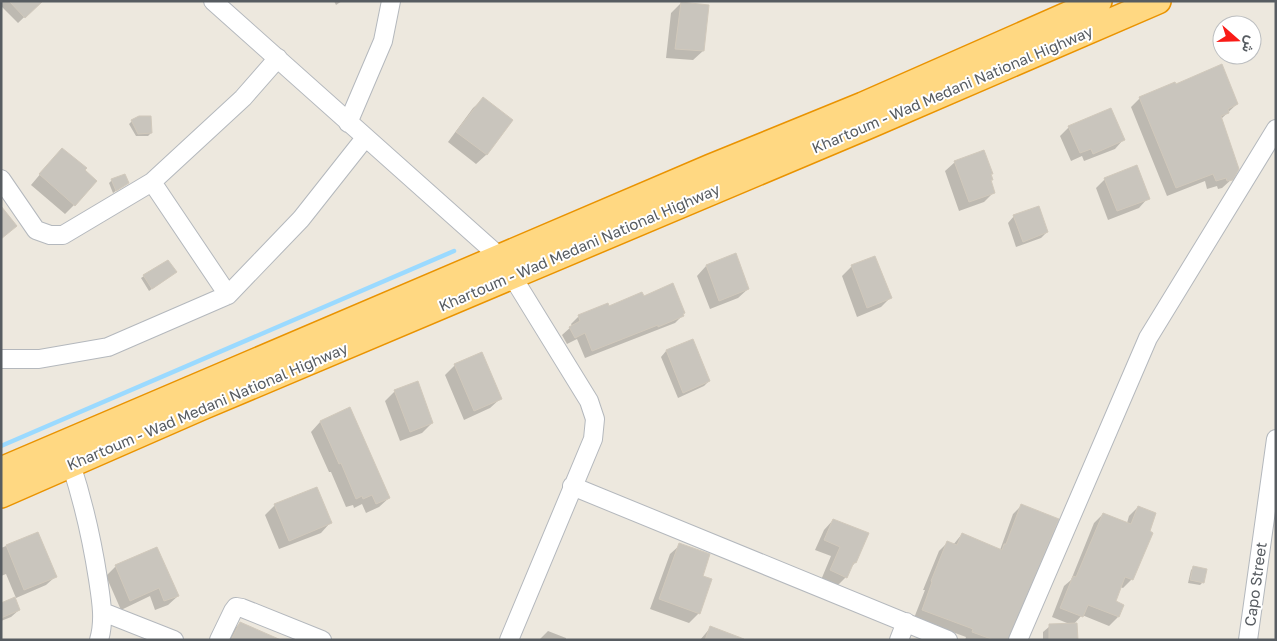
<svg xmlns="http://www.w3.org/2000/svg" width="1277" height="641" font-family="'Golos Text',Vazirmatn,sans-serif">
<rect width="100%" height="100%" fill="#ede8de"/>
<path fill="#0003" d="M1,1H41L18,23L1,6Z
M334,1H342L336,5Z
M681,3L703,51L693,60L666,58L671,13Z
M1239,19L1242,25H1229L1230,23Z
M1241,55H1252L1242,59Z
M1175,85L1237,104L1221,119L1232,179L1222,188L1218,189L1217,186L1207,189L1205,181L1167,196L1131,107L1140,98Z
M483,99L512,121L486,155L476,164L448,142L473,108Z
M132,121L151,133L148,136H136L129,124Z
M1069,127L1123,140L1115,149L1084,161L1082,156L1071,161L1060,136Z
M53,159L83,170L74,205L65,214L31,185Z
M955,162L990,174L992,179L990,181L994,192L984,202L959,211L945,171Z
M1105,179L1148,198L1139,208L1108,220L1096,188Z
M112,180L127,183L113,193L109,183Z
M1014,216L1047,232L1041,238L1016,247L1008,223Z
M735,255L748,289L738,298L710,309L697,276L706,266Z
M874,257L890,298L881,307L857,317L842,276L851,267Z
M172,275L149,291L141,278L144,276Z
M643,298L682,316L675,323L585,358L577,339L567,344L562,335L572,326L571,324L579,316Z
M692,341L709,381L704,386L678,398L661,357L666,351Z
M455,365L500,399L490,408L464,420L445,375Z
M395,391L432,423L422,433L400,441L385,401Z
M350,409L389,498L379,507L366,513L362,504L354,508L353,505L346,507L331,472H329L311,432L320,422Z
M275,505L330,523L321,533L279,549L265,515Z
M1021,506L1007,640H965L966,637L914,618L925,590H923L939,551L947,543L953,545L962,534L1000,550L1013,514Z
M1138,507L1132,579L1123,588L1120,587L1114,602L1122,605L1118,617L1109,626L1082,615L1073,625L1077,640H1043V632L1050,626L1072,625L1052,617L1064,586L1071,580L1094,523L1103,514L1127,523L1129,516Z
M833,520L867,534L855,563L850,568L846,577L837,586L821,580L831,556L815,550L824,530Z
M38,533L55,577L46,585L16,598L6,574L1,576V548Z
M680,545L701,576L699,613L689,623L650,609L670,554Z
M156,548L178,596L168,605L155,610L150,596L121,610L106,576L115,567Z
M1194,567L1203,582L1200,585L1188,583L1191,570Z
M1,604L19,610L11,617L1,621Z
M240,623L278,640H228L232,631Z
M711,627L741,640H700Z
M548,631L566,638V640H539Z"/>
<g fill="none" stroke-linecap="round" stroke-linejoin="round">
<path stroke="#9bdaff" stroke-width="4.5" d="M1,446L454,251"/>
</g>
<path fill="#c9c5bd" stroke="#d1c9bc" d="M9,1H43L25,18Z
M681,2L709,5L704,51L675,49Z
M1222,64L1238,104L1228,109L1229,113L1221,116L1239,169L1233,180L1227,181L1226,178L1216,181L1213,174L1176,188L1139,97L1175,82L1176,84Z
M483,97L513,120L487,155L456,132Z
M1111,108L1125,140L1093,154L1091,149L1080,153L1068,126Z
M139,116H151L152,133L138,134L131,120Z
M62,148L87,168L85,170L97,181L75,206L39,174Z
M984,150L993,174H991L993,180H991L995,193L969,202L954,161Z
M1137,165L1150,199L1117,211L1104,178Z
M125,174L129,183L116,191L111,179Z
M1,206L17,226L1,239Z
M1039,206L1048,232L1023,242L1013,215Z
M736,253L749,289L719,301L706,265Z
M875,256L892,298L867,308L851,265Z
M168,260L177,272L152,289L143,275Z
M673,283L685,313L683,314L684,316L658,327V325L592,351L585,333L575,338L569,327L580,321L578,315L608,303L609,306L642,292L644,296Z
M693,339L710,381L683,393L666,350Z
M482,352L502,399L474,411L454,364Z
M418,381L433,423L410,432L394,390Z
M350,407L390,498L376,504L372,495L363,499L362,496L356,499L341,463L339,464L320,421Z
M317,487L332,523L289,541L274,504Z
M1021,504L1059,519L1008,640H994L972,632L973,629L922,610L932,582L931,581L947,541L957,545L962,533L1002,550L1004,544H1006Z
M1138,506L1156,513L1150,531L1153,533L1133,580L1125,577L1116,601L1124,605L1119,617L1088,605L1083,617L1060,608L1073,576L1076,577L1103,513L1131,524Z
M833,519L869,533L856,563L854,562L847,578L830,570L840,547L824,540Z
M38,532L57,577L24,590L6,545Z
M679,543L710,554L703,576L712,579L700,614L659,599Z
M157,547L179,596L164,601L159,588L130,601L115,565Z
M1193,566L1207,569L1204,583L1190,580Z
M15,597L20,610L1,618V603Z
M240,622L281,640H231Z
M1077,623L1078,640H1049V624Z
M710,626L744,639V640H705Z"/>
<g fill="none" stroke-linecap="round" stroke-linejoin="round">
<defs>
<path id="minor" d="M213,1L501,258
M348,123L383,41L391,1
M1,179L36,230L50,235H63L152,182L243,98L278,58
M152,182L228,295
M1,359H39L108,347L228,295L301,219L365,138
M71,464C83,501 92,540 98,579C101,599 105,620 99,640
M572,486L948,640
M103,612L174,640
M219,640L233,611L236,607L242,608L322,640
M509,640L593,439L595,419L589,401L512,276
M899,640L906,622
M1018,640L1148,338L1276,129
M1248,640L1276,439"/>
<path id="highway" d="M1,470L711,167L863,105L1099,1
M1,495L202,407L868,126L1158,1"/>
</defs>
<use href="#minor" stroke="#b4b8bd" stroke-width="20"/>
<use href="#highway" stroke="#ea9300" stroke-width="28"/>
<use href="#minor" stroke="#fff" stroke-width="18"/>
<use href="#highway" stroke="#ffd882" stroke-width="25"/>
</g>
<g text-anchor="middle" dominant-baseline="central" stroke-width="4" stroke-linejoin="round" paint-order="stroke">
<g font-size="15" fill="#575c61" stroke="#fff">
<text transform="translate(952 89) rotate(-23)">Khartoum - Wad Medani National Highway</text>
<text transform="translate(579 247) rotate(-23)">Khartoum - Wad Medani National Highway</text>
<text transform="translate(207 406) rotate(-23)">Khartoum - Wad Medani National Highway</text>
<text transform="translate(1255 584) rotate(-82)">Capo Street</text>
</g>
</g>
<rect width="1277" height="641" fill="none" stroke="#575c61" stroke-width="5"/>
<g transform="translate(1237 40) rotate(110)"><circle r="24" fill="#ffffff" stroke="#bcbec0"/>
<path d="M0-4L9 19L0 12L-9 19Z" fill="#f91b17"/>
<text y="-8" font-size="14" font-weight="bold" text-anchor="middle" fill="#575c61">ش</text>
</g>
</svg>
